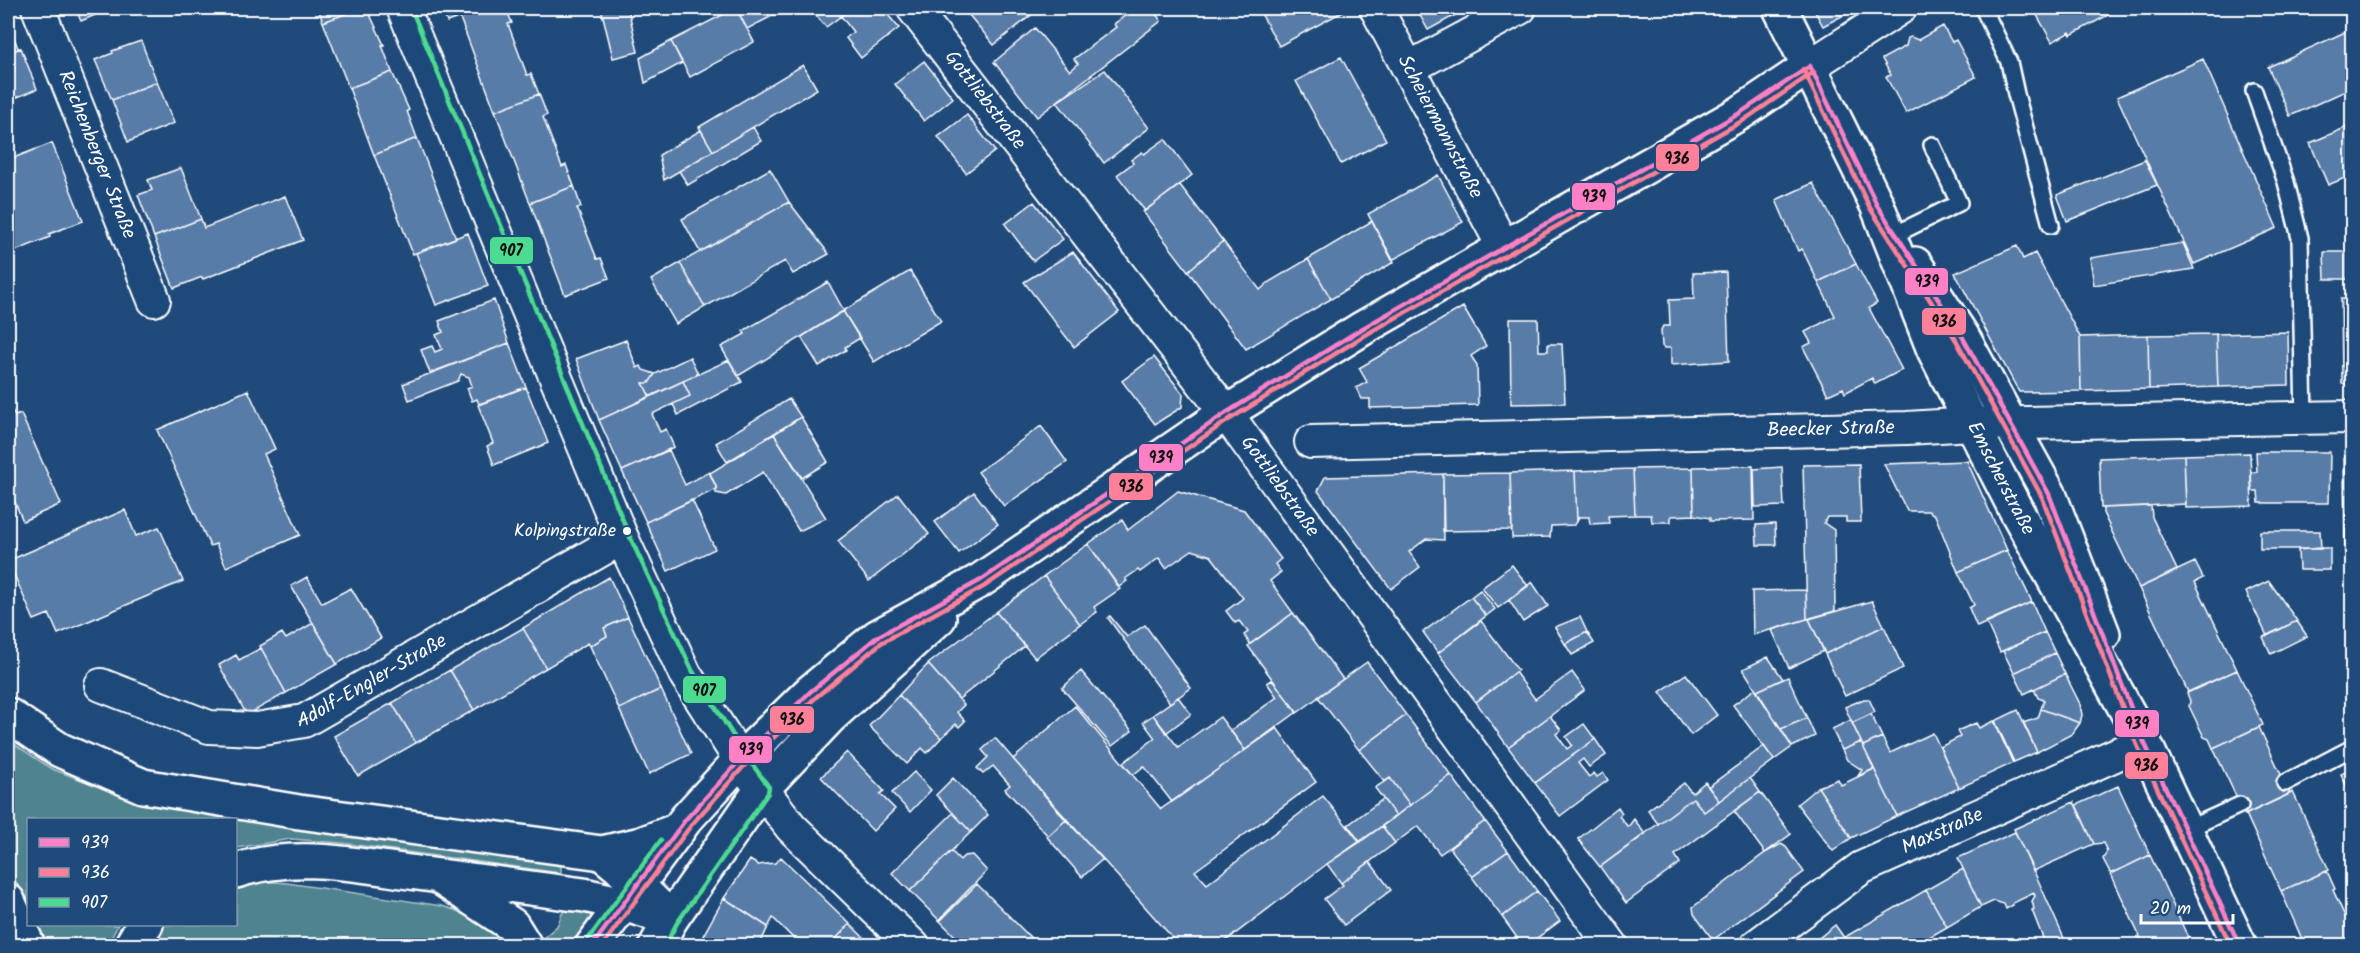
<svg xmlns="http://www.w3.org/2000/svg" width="2360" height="953" font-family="Kalam,sans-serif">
<rect width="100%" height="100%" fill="#1f4a7a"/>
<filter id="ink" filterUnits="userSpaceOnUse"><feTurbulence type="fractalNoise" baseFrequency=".0167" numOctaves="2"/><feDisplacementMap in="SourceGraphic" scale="12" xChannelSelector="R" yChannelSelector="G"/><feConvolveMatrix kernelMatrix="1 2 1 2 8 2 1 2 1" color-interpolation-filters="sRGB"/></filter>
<g filter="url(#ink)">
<path fill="#508390" stroke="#a8c1c8" stroke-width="1.5" d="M8,740L52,769L140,802L299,829L561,864V873L342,843L291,839L236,848V820H28V908L8,864Z
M248,880L287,883L442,906L484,920L509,946H148L165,925L236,924V881Z
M565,907L598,915L578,945H545L542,939L557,926Z
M36,925H118L107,946L46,945Z"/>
<path fill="#597ba8" stroke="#fff" stroke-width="1.5" d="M75,8H112L81,21Z
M318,8H362L323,22Z
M362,8H367L384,45H382L392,72L349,88L323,22Z
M441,8H487L447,22Z
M488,8H506L512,23L508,24L527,75L531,74L539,94L495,111L460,18Z
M601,8H628L638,52L613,58Z
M736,8H788L747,29Z
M736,8L754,42L690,77L671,41Z
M810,8H852L826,27Z
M852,8H882L899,28L861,58L846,38L853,32L841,16Z
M963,8H1040L994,45Z
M1135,8H1152L1161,21L1037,117L994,62L1035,28L1070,71L1078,64L1074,59L1116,27L1114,24Z
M1258,8H1345L1346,10L1279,46Z
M1416,8H1462L1463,11L1428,30Z
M1813,8H1857L1823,26Z
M2033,8H2121L2071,35L2070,32L2052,42Z
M8,22L18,48H21L8,53Z
M1943,26L1952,42L1956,40L1976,77L1906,113L1886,77L1891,75L1882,59L1906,46L1908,38L1911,37L1918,40Z
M2352,29V88L2290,116L2268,67Z
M141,41L157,82L112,100L95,60L113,53L112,51Z
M671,41L682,63L645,83L640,58Z
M21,48L37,89L8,101V53Z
M1341,57L1386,140L1341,164L1296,81Z
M2203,59L2277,228L2194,264L2117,97Z
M924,61L953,98L924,121L895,84Z
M803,65L817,89L713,151L699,127Z
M1105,70L1149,128L1104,163L1057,102Z
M392,72L409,110L407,111L417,138L374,155L349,88Z
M157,82L174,123L128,142L112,100Z
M539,94L547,115L543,117L562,167L566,165L574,186L530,203L495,111Z
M967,115L995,151L966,173L938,137Z
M2352,125V175L2328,185L2310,143Z
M753,127L761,141L688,185L679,171Z
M701,130L713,151L664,180L659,155Z
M417,138L456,238L413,254L374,155Z
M1165,139L1192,175L1145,211L1117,175L1133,163L1131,160L1142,152L1144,154Z
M52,143L83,221L49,234L50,237L8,254V160Z
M2145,160L2157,185L2067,221L2057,195Z
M181,168L201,219L154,237L138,195L152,190L148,180Z
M770,169L789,202L700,252L682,219Z
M1438,175L1463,222L1392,260L1368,214Z
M1813,183L1856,264L1818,282L1802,249L1798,251L1776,200Z
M1180,185L1223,241L1188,271L1143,212Z
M574,186L581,207L577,208L597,259L601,258L609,278L565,295L530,203Z
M285,196L303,240L203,279L202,277L174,288L154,237L201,219L204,228Z
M789,202L829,254L793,274L785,261L705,307L680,263Z
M1034,202L1063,239L1033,261L1005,224Z
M1372,221L1394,262L1331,299L1308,259Z
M468,233L488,286L436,305L416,253Z
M1223,241L1260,290L1269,282L1308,259L1331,299L1246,349L1188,271Z
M2183,243L2194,269L2094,285L2090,258Z
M2017,246L2023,259L2035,253L2080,337L2081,391L2019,392L1955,273Z
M1073,252L1119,312L1074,347L1024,282Z
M2324,252H2351L2352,279H2325Z
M680,263L705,307L676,324L651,280Z
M1856,264L1877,303L1869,308L1902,370L1875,384L1872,378L1845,393L1843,388L1828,395L1803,347L1811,343L1805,332L1835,316L1818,282Z
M910,271L941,321L874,362L843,311Z
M1726,272L1729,361L1671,365V348H1664L1662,346L1661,330L1663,326H1670L1669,300L1694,299L1693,273Z
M828,282L844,311L738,376L721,347L745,334L743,331Z
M2341,299H2352V383L2342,384Z
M494,300L509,343L430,373L421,350L432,346L435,352L442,349L436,335L443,332L439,321Z
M1463,307L1486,346L1471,356L1477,365L1478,405L1370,408V399H1362L1356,388L1367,382L1359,368Z
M843,311L860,338L845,347L846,350L819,366L801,337Z
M1510,319H1538L1539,351H1548V344H1562L1565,403L1511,404Z
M2288,332L2289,385L2218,387L2216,334Z
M2216,334L2218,387L2149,389L2148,335Z
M2148,335L2149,389L2081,391L2080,337Z
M626,340L637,368L641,366L643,370L655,374L649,383H643L650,397L599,420L576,359Z
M509,343L526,387L479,404L477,399L472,401L467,388L472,386L469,377L461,374L458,381L409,400L403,384Z
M690,357L698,374L650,397L643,383H649L655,374Z
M1154,357L1183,394L1182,407L1155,424L1122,381Z
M729,360L742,382L678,415L673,404L690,396L683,381Z
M683,381L690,396L652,414L660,432L666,429L674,447L622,471L599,420Z
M526,387L548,443L494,465L487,446L493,443L478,405Z
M248,390L275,449L264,454L300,535L226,567L216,544L210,546L157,430Z
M789,399L801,417L727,462L716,443Z
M10,406L15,416L21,414L61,504L23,521L8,486V407Z
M801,417L828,462L802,478L774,434Z
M1041,426L1067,462L1004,506L978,472Z
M774,434L826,518L799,531L763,472L726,495L716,493L715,490L717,489L710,473Z
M669,450L685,485L709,472L717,489L646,522L622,471Z
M2344,451H2352V553H2345Z
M2256,452H2330L2329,503H2259L2258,491H2252L2251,472H2257Z
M2250,453L2252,506L2186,508L2184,455Z
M2184,455L2186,504L2101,508L2099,458Z
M1967,461L2007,550L1958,572L1935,515L1928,511H1907L1884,464Z
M1859,464L1861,522H1846V517H1827L1824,523L1834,530L1835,611L1807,619L1803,465Z
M1753,466L1754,520L1710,521V518L1694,515L1693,467Z
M1782,467L1784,506L1755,507L1754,469Z
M1693,468L1694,515L1671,516V522H1652L1651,515H1635L1633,469Z
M1633,469L1635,515L1608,516L1609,523L1590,524L1589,517H1579L1577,522L1575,471Z
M1575,471L1577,522L1574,525L1551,526L1550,537L1512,538L1510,473Z
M1510,473L1512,530L1443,531V474Z
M1443,474L1444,540L1426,539L1409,552L1420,567L1391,589L1318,491L1325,477Z
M1178,491L1244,510L1281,559L1275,564L1281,572L1270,581L1293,613L1250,644L1244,635L1248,632L1239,621L1235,623L1226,611L1243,598L1211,556L1192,550L1166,568L1159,558L1140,572L1138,570L1125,579L1127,581L1119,587L1088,544L1122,520L1128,530Z
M974,492L998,524L959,553L935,522Z
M898,494L929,534L869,581L838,541Z
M692,500L715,549L668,571L646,522Z
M2151,506L2152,517L2177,570L2139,588L2103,513V508Z
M125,510L136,536L159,527L183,581L58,634L49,614L34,620L8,561Z
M1775,524L1776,545H1757L1756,525Z
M2260,531H2320L2321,549H2260Z
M1088,544L1120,589L1094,607L1097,612L1080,624L1044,576Z
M2321,548H2330V570H2299L2298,550Z
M2007,550L2032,602L1977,627L1969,608L1974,605L1958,572Z
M2195,562L2203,578L2195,582L2237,670L2188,692L2139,588Z
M1512,565L1528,586L1498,608L1482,588Z
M1044,576L1080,624L1035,658L996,612Z
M307,577L322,603L351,588L381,638L337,664L291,586Z
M609,577L628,617L604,628L607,636L590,646L588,643L546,668L523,628Z
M2269,581L2297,621L2267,636L2246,592Z
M1532,582L1548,606L1523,622L1509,600Z
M1480,590L1495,609L1486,616L1471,597Z
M1806,590L1807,619L1753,635L1752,591Z
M1471,597L1486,616L1438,653L1423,632Z
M1872,601L1884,626L1825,654L1809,619Z
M2032,602L2045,632L2000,652L1986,622Z
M996,612L1025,646L959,699L928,664Z
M1293,613L1343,679L1297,713L1248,646Z
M1110,616L1127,637L1145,625L1191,688L1170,703L1108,618Z
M628,617L661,689L619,709L590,646L607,636L604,628Z
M1580,617L1587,632L1565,644L1555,627Z
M1807,619H1809L1824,651L1789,668L1772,630Z
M1481,621L1518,670L1476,702L1438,653Z
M2297,621L2307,636L2271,654L2263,637Z
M313,623L337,664L286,693L260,646L282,633L286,639Z
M1884,626L1903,668L1845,696L1825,654Z
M523,628L546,668L474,710L450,670Z
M1587,632L1594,643L1572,655L1565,644Z
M2045,632L2055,653L2014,673L2003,651Z
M261,648L286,693L247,715L219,665L236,655L239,660Z
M2055,653L2065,674L2024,694L2014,673Z
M1768,657L1783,679L1757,691L1743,669Z
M1367,662L1406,715L1359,750L1318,697Z
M928,664L964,705L957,712L965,721L959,727L956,724L941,738L899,695Z
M450,670L474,710L416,743L392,703Z
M2237,670L2263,725L2213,748L2209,739L2204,737L2189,706L2190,701L2187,693Z
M1081,671L1132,731L1112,746L1062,688Z
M1515,672L1535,699L1572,672L1585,690L1508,747L1476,702Z
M1686,674L1717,715L1691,735L1660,692Z
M2065,674L2080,704L2082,715L2080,723L2041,709L2044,700L2038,698L2034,689Z
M1788,677L1807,718L1781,729L1757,691Z
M1272,680L1297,712L1245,750L1231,731L1277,697L1267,683Z
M661,689L691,754L649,774L619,709Z
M1755,689L1792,747L1774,760L1733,705Z
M899,695L941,738L927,753L922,748L907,764L869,726Z
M1178,697L1191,714L1166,733L1153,715Z
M1864,699H1869L1875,712L1852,723L1845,707Z
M392,703L416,743L358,776L334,736Z
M1075,706L1161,809L1277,728L1316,782L1195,871L1207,884L1323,796L1360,842L1327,864L1219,946H1180L1013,759Z
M2041,709L2080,723L2072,734L2037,752L2023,723L2038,718Z
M2018,710L2037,752L2014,762L1995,721Z
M1871,714L1882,737L1863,746L1852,723Z
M1153,715L1178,747L1220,717L1245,750L1172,802L1144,766L1133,775L1123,763L1155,738L1143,722Z
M1406,715L1451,775L1410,805L1390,778L1385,782L1359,750Z
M1550,716L1561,730L1556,734L1567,749L1572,745L1566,737L1584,724L1595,739L1535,783L1508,747Z
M1807,718L1815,736L1792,747L1781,729Z
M1851,720L1861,742L1842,750L1832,729Z
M1994,721L2013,763L1959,788L1940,747L1960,737L1957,731L1976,723L1979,728Z
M2259,727L2290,794L2245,815L2213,748Z
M1933,733L1959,788L1897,816L1863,746L1882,737L1890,753Z
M995,738L1066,820L1048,836L1005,789L1010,785L993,766L983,774L977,768L988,757L982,750Z
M1595,739L1606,755L1589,767L1583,759L1578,763L1589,777L1594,773L1597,777L1603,773L1608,780L1560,816L1535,783Z
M1861,742L1874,769L1858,776L1862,770L1847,760L1842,750Z
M1764,746L1774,760L1719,801L1708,787Z
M847,752L884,791L880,794L895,809L873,831L821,777Z
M1874,769L1897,816L1851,838L1818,787L1838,779L1841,785Z
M2352,769V798L2341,774Z
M914,772L931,790L910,812L892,793Z
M1451,775L1485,821L1440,854L1418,826L1395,843L1382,826Z
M953,778L988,815L971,832L936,795Z
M1390,778L1410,805L1396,816L1375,788Z
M1750,778L1760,792L1675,855L1680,863L1626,903L1600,867L1693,798L1704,812Z
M1705,782L1719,801L1704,812L1693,798L1658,824L1648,810L1684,783L1692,793Z
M2118,786L2150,855L2111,874L2103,859L2107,851L2103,843L2094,844L2076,805Z
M1818,787L1851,838L1833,851L1797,804Z
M1760,792L1791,834L1765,853L1734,811Z
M2293,792L2329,870L2281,891L2246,814Z
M1383,799L1396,816L1360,842L1348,825Z
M2074,802L2094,844L2033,871L2014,829Z
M1618,807L1622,813L1619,816L1628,827L1634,819L1645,834L1600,867L1578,839Z
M953,813L971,832L910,891L892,873Z
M1066,820L1103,859L1082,877L1047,837Z
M1485,821L1508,851L1472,877L1450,848Z
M1382,826L1395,843L1341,883L1327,864Z
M2015,832L2038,880L2067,945L2046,946L2032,910L2034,909L2032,901L2035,896L2034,893L2013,903V905L2006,909L2004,904L1994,901L1981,907L1958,858Z
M1781,844L1786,847L1804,872L1713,940L1694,914L1693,907L1765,853Z
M951,851L960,860L964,856L972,855L987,871L939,920L910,891Z
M1508,851L1537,891L1502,917L1472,877Z
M2150,855L2192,946H2144L2111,874Z
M781,857L850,924L829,946H801L773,918L768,927L724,898L750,860L758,865L775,863Z
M1370,862L1391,890L1344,925L1324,899L1343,885L1341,883Z
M1963,869L1981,907L1947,927L1926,890Z
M2327,871L2335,889L2333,890L2352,932V946H2305L2281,891Z
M977,884L1038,945V946H965L940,921Z
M1926,890L1947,927L1914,946H1851L1845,937Z
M1537,891L1560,921L1526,946H1523L1502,917Z
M724,898L768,927L759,946H704L699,943Z
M850,924L872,946H829Z
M1835,925L1850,946H1809Z"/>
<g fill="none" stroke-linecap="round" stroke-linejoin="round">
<defs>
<path id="service" d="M1983,8L2009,62L2016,94L2051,225
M2254,91L2286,182L2300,238L2304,418
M1896,234L1959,203L1932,145
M2285,783L2352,748
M2185,830L2240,805"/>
<g id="minor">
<path id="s1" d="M38,8L154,300"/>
<path d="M403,8L622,538L685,674L740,760L791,827L913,946"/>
<path id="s2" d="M913,8L1226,413L1612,946"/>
<path id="s3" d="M1376,8L1504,248"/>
<path d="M1810,66L1900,8"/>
<path d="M1409,68L1520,8"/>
<path id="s4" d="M1311,442L1907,428L1972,424L2352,417"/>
<path id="s5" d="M101,685L209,727L257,729L304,721L622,538"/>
<path id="s6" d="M1756,946L1861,868L2144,742"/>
</g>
<g id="tertiary">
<path id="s7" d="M1780,8L1877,205L1934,350L2016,510L2144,742L2240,946"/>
<path d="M1915,264L1962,336L2049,494L2103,634"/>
<path d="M592,946L686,819L740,760L810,692L877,637L981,580L1226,413L1363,328L1740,113L1810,66"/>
<path d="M656,946L671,919L762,789L830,717L939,618"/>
</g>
<path id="motorway" d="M8,715L60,750L143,786L299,812L602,853L641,844L678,830
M602,853L619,867L668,916
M236,871C294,851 357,865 417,873C472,880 528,888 584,895L624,904L671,919
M444,880L512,925L525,946
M8,901L28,946
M131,946L141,929L146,924"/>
</defs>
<use href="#service" stroke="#fff" stroke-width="20"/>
<use href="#minor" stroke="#fff" stroke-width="36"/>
<use href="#tertiary" stroke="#fff" stroke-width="38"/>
<use href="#motorway" stroke="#fff" stroke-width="38"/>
<use href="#service" stroke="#1f4a7a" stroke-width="15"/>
<use href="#minor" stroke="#1f4a7a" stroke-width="32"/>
<use href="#tertiary" stroke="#1f4a7a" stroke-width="33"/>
<use href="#motorway" stroke="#1f4a7a" stroke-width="33"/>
<defs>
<path id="bus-1" d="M1810,66L1877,205L1962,336L2049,494L2144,742L2240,946
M592,946L686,819L740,760L810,692L877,637L981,580L1226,413L1363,328L1740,113L1810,66"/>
<path id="bus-2" d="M1803,69L1870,208L1956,340L2042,497L2137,745L2231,946
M602,946L692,824L745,765L815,698L881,643L985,586L1230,419L1367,334L1744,120L1814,72"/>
<path id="bus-3" d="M411,8L629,535L692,670L746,756L769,787L768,793L677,923L665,946
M586,942L661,840"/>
</defs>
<use href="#bus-1" stroke="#1f4a7a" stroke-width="9"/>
<use href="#bus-2" stroke="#1f4a7a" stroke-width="9"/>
<use href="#bus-3" stroke="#1f4a7a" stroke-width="9"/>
<use href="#bus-1" stroke="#ff80c5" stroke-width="4.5"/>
<use href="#bus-2" stroke="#ff8098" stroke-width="4.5"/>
<use href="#bus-3" stroke="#4ddb92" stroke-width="4.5"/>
</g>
</g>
<circle fill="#fff" stroke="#1f4a7a" stroke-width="2" cx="627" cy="531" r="5"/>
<g text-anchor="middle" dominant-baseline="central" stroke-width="4.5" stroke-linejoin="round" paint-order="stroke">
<g font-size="18" fill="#fff" stroke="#1f4a7a" text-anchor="end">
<text x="616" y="531">Kolpingstraße</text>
</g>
<g font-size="20" fill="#fff" stroke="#1f4a7a">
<text stroke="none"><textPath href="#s2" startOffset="117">Gottliebstraße</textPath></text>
<text stroke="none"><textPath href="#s3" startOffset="135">Scheiermannstraße</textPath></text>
<text stroke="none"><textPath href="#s1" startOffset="158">Reichenberger Straße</textPath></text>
<text stroke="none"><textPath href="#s4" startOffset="520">Beecker Straße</textPath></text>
<text stroke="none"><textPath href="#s7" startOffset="520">Emscherstraße</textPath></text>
<text stroke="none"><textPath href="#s2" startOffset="603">Gottliebstraße</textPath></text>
<text stroke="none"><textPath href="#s5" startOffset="290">Adolf-Engler-Straße</textPath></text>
<text stroke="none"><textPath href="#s6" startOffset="220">Maxstraße</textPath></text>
</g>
</g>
<g stroke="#1f4a7a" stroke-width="2">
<rect x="1655" y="143" width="45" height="29" rx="6" fill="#ff8098"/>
<rect x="1571" y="182" width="45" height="29" rx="6" fill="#ff80c5"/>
<rect x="489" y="236" width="45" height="29" rx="6" fill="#4ddb92"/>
<rect x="1904" y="267" width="45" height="29" rx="6" fill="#ff80c5"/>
<rect x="1921" y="307" width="46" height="29" rx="6" fill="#ff8098"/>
<rect x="1138" y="443" width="46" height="29" rx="6" fill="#ff80c5"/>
<rect x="1108" y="472" width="46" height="29" rx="6" fill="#ff8098"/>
<rect x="682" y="675" width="45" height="29" rx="6" fill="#4ddb92"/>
<rect x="769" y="705" width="46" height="29" rx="6" fill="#ff8098"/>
<rect x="2114" y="709" width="46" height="29" rx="6" fill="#ff80c5"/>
<rect x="728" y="735" width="45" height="29" rx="6" fill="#ff80c5"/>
<rect x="2124" y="751" width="45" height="29" rx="6" fill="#ff8098"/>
</g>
<g font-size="16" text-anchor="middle" font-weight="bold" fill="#111">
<text x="1677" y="164">936</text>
<text x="1594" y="202">939</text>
<text x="511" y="256">907</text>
<text x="1927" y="287">939</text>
<text x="1944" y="327">936</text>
<text x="1161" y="463">939</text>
<text x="1131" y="492">936</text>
<text x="704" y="696">907</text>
<text x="792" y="725">936</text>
<text x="2137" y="729">939</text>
<text x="751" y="755">939</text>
<text x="2146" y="771">936</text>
</g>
<rect width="2360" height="953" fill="none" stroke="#1f4a7a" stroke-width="30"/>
<rect x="15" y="15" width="2330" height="923" fill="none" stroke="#fff" stroke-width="2" filter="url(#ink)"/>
<rect x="27" y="818" width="210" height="108" fill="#1f4a7a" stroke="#7992af" stroke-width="1.5"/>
<rect x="39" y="838" width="30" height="9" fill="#ff80c5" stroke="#7992af" stroke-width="1.5"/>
<text x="81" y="848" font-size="18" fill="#ffffff">939</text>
<rect x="39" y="868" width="30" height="9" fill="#ff8098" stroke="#7992af" stroke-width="1.5"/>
<text x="81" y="878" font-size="18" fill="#ffffff">936</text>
<rect x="39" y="898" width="30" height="9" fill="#4ddb92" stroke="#7992af" stroke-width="1.5"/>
<text x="81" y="908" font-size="18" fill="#ffffff">907</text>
<path d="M2141 914v9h92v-9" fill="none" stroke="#ffffff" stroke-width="3"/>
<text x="2150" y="914" font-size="18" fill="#ffffff" stroke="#1f4a7a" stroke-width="4.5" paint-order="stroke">20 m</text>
</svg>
